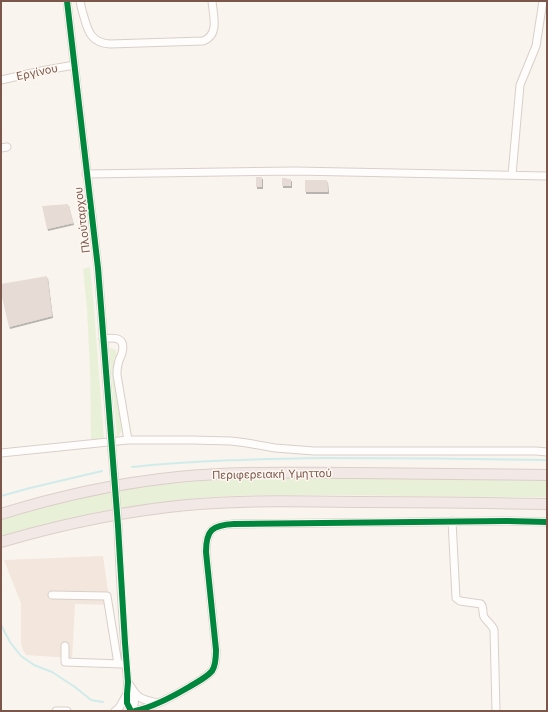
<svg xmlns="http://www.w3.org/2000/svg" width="548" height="712" font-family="Inter,sans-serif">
<defs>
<filter id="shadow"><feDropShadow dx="1" dy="2" stdDeviation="0" flood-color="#0004"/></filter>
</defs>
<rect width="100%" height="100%" fill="#faf4ee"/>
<path fill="#f3e6dc" d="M103,556L110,605L75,604L72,658L26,655L23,650L21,643V603L4,560Z"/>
<path fill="#e9f0d8" d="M90,267L94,309L104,440L91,442L90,370L87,310L83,269Z
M109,348L114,349L116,351L117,355L114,366V375L115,389L122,425C122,431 121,434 117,437Z
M260,477L547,480V497C474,497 402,496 329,495C279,495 228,494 178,500C118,506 59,519 1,537V518C32,509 64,500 96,494C150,485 204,480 260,477Z"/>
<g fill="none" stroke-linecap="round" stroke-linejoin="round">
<path stroke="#cfeceb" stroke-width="2" d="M132,467C197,460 261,459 326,458C400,458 473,459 547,460
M1,496L30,488L102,471
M1,625L10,642L21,656L34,665L52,672L75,687L91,700L103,702"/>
</g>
<path fill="#e7dbd5" filter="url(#shadow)" d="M256,177H262V187H256Z
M282,178H287V179H291V186H282Z
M305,180H327L328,192H305Z
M68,204L73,223L47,229L42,206Z
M47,276L52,316L9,327L1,293V284Z"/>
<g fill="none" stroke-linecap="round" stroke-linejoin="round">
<defs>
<path id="minor" d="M67,1L98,268L111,437
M80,1C81,6 82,11 84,17C88,32 92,43 110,44L203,41C220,35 213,15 212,1
M1,80L41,71L74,65
M1,148L7,147
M86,174L295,171L547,176
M512,175L520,85L536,46L543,1
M103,339C115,337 126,337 122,353C121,357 118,361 118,365C117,368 117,372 117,375L128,440
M112,451L114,473
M1,453L128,440H192L231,441L247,443L275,448L314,451H536L547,452
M452,521L456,598L460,601L481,604C484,608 482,612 484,617C487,622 492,624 494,630L496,711
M118,526C120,576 123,625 127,675C129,689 124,697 131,711
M52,595L107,596L118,664
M65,646V662L122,664
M128,682C137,698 139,699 158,703
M56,711H67
M115,711L119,708L127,694
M131,711C135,706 135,699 134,693
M135,711C154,707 172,697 189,687C197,682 206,678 212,671C216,665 216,657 216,650L206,552C206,530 212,525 234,524L505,521L547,522"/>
<path id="highway" d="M1,514C59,496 118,483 178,477C236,471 295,473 354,473C418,474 483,474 547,475
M1,542C62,524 124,511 187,505C244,500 300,501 357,502C420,502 484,503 547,504"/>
</defs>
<use href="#minor" stroke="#d9cfca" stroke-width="9"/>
<use href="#highway" stroke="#dbcfca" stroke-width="12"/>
<use href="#minor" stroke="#fefdfc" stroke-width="7"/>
<use href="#highway" stroke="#f2e8e6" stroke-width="10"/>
<defs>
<path id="minor-bridge" d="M111,437L112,451
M114,473L118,526"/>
</defs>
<use href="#minor-bridge" stroke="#d9cfca" stroke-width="9" stroke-linecap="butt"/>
<use href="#minor-bridge" stroke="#fefdfc" stroke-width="7"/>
<defs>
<path id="cycleway" d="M67,1L98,268L118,526L125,643L128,682L127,694V703L131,711
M135,711C154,707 172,697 189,687C197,682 206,678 212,671C216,665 216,657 216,650L206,552C206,530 212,525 234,524L505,521L547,522"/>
</defs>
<use href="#cycleway" stroke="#fff8f2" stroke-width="8"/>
<use href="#cycleway" stroke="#00873e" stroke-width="6"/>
</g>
<g text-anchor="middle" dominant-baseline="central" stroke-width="3" stroke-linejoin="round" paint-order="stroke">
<g font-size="11" fill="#7b564a" stroke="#fff8f2">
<text transform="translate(37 72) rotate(-12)">Εργίνου</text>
<text transform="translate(82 220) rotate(-97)">Πλούταρχου</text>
<text transform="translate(272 474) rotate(-1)">Περιφερειακή Υμηττού</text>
</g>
</g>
<rect width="548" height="712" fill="none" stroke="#7b564a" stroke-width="4"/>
</svg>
